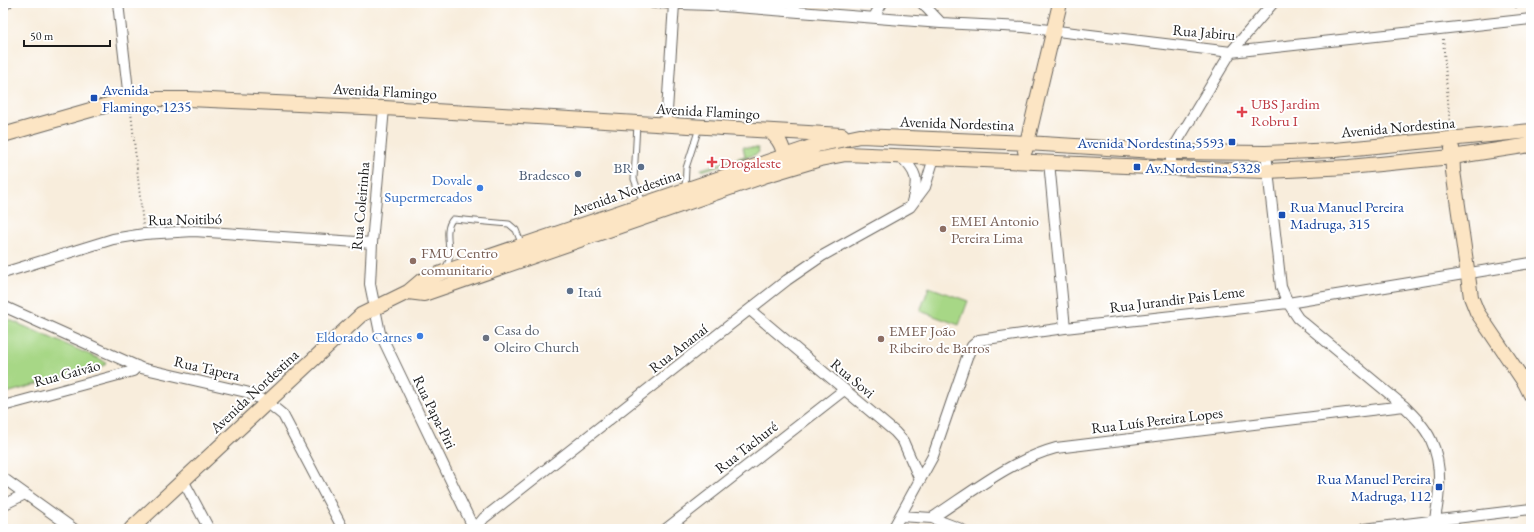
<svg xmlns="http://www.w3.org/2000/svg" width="1534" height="532" font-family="'EB Garamond',serif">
<rect width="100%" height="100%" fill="#fff"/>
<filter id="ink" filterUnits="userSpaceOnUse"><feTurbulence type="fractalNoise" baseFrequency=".025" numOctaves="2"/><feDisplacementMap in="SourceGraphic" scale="8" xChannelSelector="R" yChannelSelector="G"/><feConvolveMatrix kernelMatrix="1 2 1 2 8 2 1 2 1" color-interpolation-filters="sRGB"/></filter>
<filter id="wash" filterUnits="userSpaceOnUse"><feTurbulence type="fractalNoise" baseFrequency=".012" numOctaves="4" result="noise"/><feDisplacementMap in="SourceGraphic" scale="16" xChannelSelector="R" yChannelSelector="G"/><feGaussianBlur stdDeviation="0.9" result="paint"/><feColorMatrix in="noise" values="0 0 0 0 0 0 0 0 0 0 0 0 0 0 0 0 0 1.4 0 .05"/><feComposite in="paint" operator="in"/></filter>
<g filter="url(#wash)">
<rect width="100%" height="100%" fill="#f8eddc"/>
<path fill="#a7d786" stroke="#627a51" d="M743,147L758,148L759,152L757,154L702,171L701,169L745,156Z
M929,287L968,301L959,325L920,311Z
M3,317L102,360L106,363L105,365L3,394Z"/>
</g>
<g filter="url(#ink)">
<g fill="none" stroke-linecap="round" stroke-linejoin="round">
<defs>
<path id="lane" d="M637,124L634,179L643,203
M685,189L686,168L699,128
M445,269C446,267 448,263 449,260C451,248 443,229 453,219L509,224L516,230L522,245"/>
<path id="street" d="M118,3L129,99
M653,3L710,5L941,23L1024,27L1231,52L1531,19
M922,3L941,23
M3,5L7,3
M874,17L882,3
M384,108L372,243L370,284L380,333L474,529
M666,126L674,4
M1266,153L1281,287L1288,303L1298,318L1404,406C1414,416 1425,427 1431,440C1444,467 1439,501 1433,529
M900,156C917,172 919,179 912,202
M1049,162L1065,328
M1171,168V152L1231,52L1273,3
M3,273L113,239L144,234L194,231L372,243
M3,306L141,368L246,392L267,402L283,415L343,529
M750,310L895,432L903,441L920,480
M3,406L133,371L137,366
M3,478L74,529
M183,480L209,529
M3,505L25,494
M900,516L932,518L961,529
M932,518C972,492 1011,460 1056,448L1404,406
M475,529L484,518L787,280L822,256L910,207L925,187L934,158
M666,529L844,390
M893,529L933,456L967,357L972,346L979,340L1065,328L1288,303L1531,263
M1364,529L1531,509"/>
<path id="secondary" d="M769,131C782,140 783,150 787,164
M3,135L129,99H188L384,108L842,135
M1452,148L1453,171L1471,297L1477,312L1525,383L1531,395
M1025,151L1060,3
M408,292L424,294L767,175L820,159L846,154L1171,168L1267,171L1349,167L1452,157L1531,145
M131,529L361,315L408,292L421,281L444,272L817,145L860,136L1027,143L1171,152L1266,153L1335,150L1531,131"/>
</defs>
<use href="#lane" stroke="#69655f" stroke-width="7"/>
<use href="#street" stroke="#69655f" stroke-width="12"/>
<use href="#secondary" stroke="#69655f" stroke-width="16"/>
<path stroke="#69655f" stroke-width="2" stroke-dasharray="1 3" stroke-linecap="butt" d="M1516,3V10
M1443,39L1450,126
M131,112L143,225"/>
<use href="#lane" stroke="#fff" stroke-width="5"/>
<use href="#street" stroke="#fff" stroke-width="10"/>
<use href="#secondary" stroke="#fce5c4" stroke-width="14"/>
</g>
</g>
<g fill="#1a4fb4" stroke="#fff" stroke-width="1.5">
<rect x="90" y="94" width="8" height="8" rx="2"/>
<rect x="1228" y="138" width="8" height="8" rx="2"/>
<rect x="1133" y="163" width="8" height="8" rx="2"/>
<rect x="1278" y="211" width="8" height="8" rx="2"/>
<rect x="1435" y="483" width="8" height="8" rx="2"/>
</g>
<g fill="#e0444e" stroke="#fff" stroke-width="1.5">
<path d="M1240 106h4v4h4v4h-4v4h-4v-4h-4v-4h4z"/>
<path d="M710 156h4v4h4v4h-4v4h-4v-4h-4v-4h4z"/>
</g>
<g fill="#5c6f8a" stroke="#fff" stroke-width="1.5">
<circle cx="641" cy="167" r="4"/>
<circle cx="578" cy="174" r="4"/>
<circle cx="570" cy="291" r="4"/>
</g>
<g fill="#3f7fe0" stroke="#fff" stroke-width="1.5">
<circle cx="480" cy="188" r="4"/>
<circle cx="420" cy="336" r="4"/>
</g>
<g fill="#8d6e63" stroke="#fff" stroke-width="1.5">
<circle cx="943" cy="229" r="4"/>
<circle cx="413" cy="261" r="4"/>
<circle cx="881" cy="339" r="4"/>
</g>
<circle fill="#6b7280" stroke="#fff" stroke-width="1.5" cx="486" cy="338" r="4"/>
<g text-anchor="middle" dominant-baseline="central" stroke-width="4" stroke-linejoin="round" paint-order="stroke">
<g font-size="15" fill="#1c1c1c" stroke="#fff">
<text transform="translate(1204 32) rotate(5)">Rua Jabiru</text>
<text transform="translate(385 91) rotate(3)">Avenida Flamingo</text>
<text transform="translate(708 111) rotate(3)">Avenida Flamingo</text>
<text transform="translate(957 123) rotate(2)">Avenida Nordestina</text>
<text transform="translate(1398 127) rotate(-5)">Avenida Nordestina</text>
<text transform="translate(626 192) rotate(-19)">Avenida Nordestina</text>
<text transform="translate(360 206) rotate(-85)">Rua Coleirinha</text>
<text transform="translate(185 219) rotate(-1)">Rua Noitibó</text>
<text transform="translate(1177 299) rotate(-7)">Rua Jurandir Pais Leme</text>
<text transform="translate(678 348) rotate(-38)">Rua Ananaí</text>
<text transform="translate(207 368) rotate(13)">Rua Tapera</text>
<text transform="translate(67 373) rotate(-15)">Rua Gaivão</text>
<text transform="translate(853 378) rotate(40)">Rua Sovi</text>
<text transform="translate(254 391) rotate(-43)">Avenida Nordestina</text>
<text transform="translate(435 412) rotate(64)">Rua Papa-Piri</text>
<text transform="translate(1157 420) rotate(-7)">Rua Luís Pereira Lopes</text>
<text transform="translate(746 447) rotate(-38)">Rua Tachuré</text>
</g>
<g font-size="15" fill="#164399" stroke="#fff" text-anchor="start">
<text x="102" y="89">Avenida<tspan x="102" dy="17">Flamingo, 1235</tspan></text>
<text x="1224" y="142" text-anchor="end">Avenida Nordestina,5593</text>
<text x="1145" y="167">Av.Nordestina,5328</text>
<text x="1290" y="206">Rua Manuel Pereira<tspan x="1290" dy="17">Madruga, 315</tspan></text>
<text x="1431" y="478" text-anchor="end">Rua Manuel Pereira<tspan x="1431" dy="17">Madruga, 112</tspan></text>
</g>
<g font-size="15" fill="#be3a42" stroke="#fff" text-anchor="start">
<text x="1251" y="103">UBS Jardim<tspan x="1251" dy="17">Robru I</tspan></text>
<text x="720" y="162">Drogaleste</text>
</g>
<g font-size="15" fill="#4e5e75" stroke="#fff" text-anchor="end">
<text x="633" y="167">BR</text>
<text x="570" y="174">Bradesco</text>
<text x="578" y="291" text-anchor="start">Itaú</text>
</g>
<g font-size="15" fill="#366cbe" stroke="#fff" text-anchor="end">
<text x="472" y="179">Dovale<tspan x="472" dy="17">Supermercados</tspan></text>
<text x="412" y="336">Eldorado Carnes</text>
</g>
<g font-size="15" fill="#785e54" stroke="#fff" text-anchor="start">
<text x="951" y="220">EMEI Antonio<tspan x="951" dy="17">Pereira Lima</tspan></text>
<text x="421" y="252">FMU Centro<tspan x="421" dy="17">comunitario</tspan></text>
<text x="889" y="330">EMEF João<tspan x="889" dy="17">Ribeiro de Barros</tspan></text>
</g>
<g font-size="15" fill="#5b616d" stroke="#fff" text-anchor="start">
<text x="494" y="329">Casa do<tspan x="494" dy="17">Oleiro Church</tspan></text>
</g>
</g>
<rect width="1534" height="532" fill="none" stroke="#fff" stroke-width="16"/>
<path d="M24 40v6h86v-6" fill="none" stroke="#1c1c1c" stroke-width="2"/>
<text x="30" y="40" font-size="12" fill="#1c1c1c" stroke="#ffffff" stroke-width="3" paint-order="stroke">50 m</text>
</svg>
